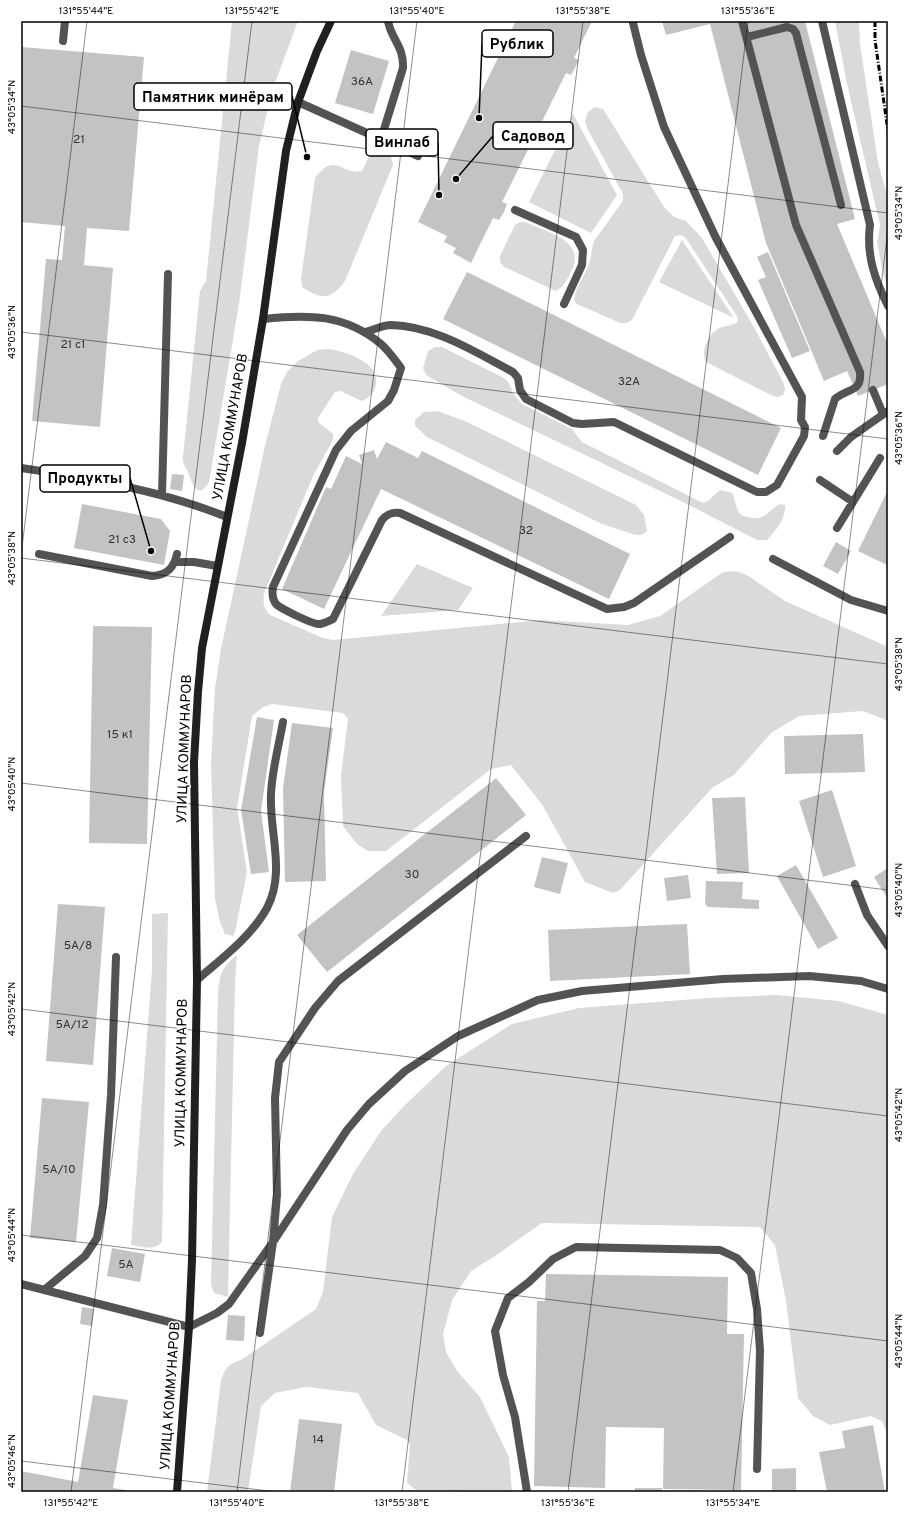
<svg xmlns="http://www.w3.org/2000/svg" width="909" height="1513" font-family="Overpass,sans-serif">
<rect width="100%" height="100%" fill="#fff"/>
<path fill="#dadada" d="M232,21H298L272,91L259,146L239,304L209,482C197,502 192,482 188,472C186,467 182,463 183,457L200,291L206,281Z
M835,21H859L860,44L878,163L888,198V287L884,277L877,243L880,225L847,84Z
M595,107L603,109L664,207L674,217L686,221L702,238L755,329L784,384L785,390L783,395L778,397L773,396L706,362C700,352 708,334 718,329C724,325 733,327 738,321L737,316L685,237L680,235L675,236L632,320L626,323H620L577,304L574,300C575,288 584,277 588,267C592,258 591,249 594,241L623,201V194L587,128L585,121L588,112Z
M573,114L617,195L591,233L529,202Z
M379,148C387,152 392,155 393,165L345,281C331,300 322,300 302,287L301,279L315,178C335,151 341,175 362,171L372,150Z
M520,222H525C546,232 586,240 572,270C567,279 565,286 556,291L504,267L500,262V256L515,225Z
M682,240L734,318L659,282Z
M435,347H442L504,378L509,383L513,394L522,404L572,429L582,442L703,503L708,501L720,490L732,493C735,498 735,505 738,511C740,515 743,516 748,517C765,522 768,510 780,504L785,505C786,519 776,530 767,540H757L681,501L464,397L426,375L423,368L428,351Z
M329,349C342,351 354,355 364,362C381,372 380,393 362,401L340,391L335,392L318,418V422L333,434V440L314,474L264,593C263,602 263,608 270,615L323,638L333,640L541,620L628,625L660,616L723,572L735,571L747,575L785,601L888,647V721L863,711L799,716L771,733L734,775L713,787L620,890L613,893L585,882L543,806L511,765L491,769L386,851H368L357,844L343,826L341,775L348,719L343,713L272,704L263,707L252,716L237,808L247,872L235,932L233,936L225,934L220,922L215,899L211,764L215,688L221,649L265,446L281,384L287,372L298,361L317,350Z
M438,411L467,422L636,505L644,515L647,531L642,535H636L602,524L427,437L415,426V420L424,412Z
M417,564L473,588L458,610L381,616Z
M168,913L162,1242C154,1251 142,1247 131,1245L152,970V914Z
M237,955L235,983L228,1297L214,1293L211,1285L218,993C220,973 222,967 237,955Z
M776,995L839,1001L888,1015V1435L882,1421L871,1416L830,1425L813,1416L798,1398L786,1301L775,1245L760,1227L542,1223L495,1256L471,1271L452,1300L443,1334L446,1352L457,1371L480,1397L509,1457L512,1492L416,1490L407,1483L410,1444L407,1440L376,1425L358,1393L306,1387L275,1393L261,1406L248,1492H207L221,1381C225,1368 228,1364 241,1360L316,1309L323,1292L332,1217L353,1174L381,1131L405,1105L446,1066L512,1024L579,1008L708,998Z"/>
<path fill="#c3c3c3" d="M516,21H592L574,58L579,60L575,68L571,75L566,73L502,202L507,204L504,212L499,220L493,218L471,263L453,253L456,248L444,242L447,236L418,222Z
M662,21H805L855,219L837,224L888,345V384L858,396L847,371L824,381L766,243L710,24L666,35Z
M21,47L144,57L129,231L87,228L84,265L113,268L100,427L32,421L46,259L62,260L65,226L21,222Z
M351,50L389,61L373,114L335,103Z
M768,252L810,351L792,358L758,280L766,277L757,257Z
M467,272L781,428L758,475L443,319Z
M386,442L418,458L422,451L630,554L609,599L381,489L324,609L282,589L326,487L331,489L346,456L362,464L359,455L374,450L377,459Z
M172,474L184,475L182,491L170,489Z
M888,490V564L887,565L858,551Z
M82,504L161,519L170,531L164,565L74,548Z
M836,542L851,551L838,574L823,566Z
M93,626L152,627L147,844L89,843Z
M257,717L274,720L261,811L269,872L251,874L241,810Z
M292,723L333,728L324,792L326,881L285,882L283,788Z
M863,734L865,772L785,774L784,736Z
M496,778L526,815L327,972L297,935Z
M832,790L856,866L823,877L799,801Z
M745,797L749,873L717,874L712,798Z
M542,857L568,863L560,894L534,887Z
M796,865L838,938L818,949L777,876Z
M888,868V899L874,877Z
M688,875L691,898L667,901L664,878Z
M706,881L743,882L742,899L759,900V909L708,907L705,904Z
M58,904L105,907L93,1065L46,1061Z
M687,924L690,974L550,981L548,930Z
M42,1098L89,1102L76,1242L30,1238Z
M112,1248L145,1254L140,1282L107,1276Z
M546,1274L728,1277L727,1334H744L741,1490L663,1489L664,1428L606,1427L605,1488L534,1486L537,1301H545Z
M82,1307L94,1309L92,1326L80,1324Z
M228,1315L245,1316L244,1341L226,1340Z
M93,1395L128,1400L113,1488L126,1490V1492H21V1471L78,1482Z
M299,1419L342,1424L334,1492H290Z
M873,1425L885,1492H827L819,1452L845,1448L842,1431Z
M796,1468V1492H772V1469Z
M635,1488H662V1492H635Z"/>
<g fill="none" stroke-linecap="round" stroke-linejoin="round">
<path stroke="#535353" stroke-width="8" d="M742,21L796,225L860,372C862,393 847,388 835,399L823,436
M822,21L870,225C866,255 875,280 888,306
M747,37L787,27L793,29L796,33L841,205
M63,41L65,21
M298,102L418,156
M381,139L403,68C404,46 391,39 388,21
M515,210L576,237L583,250L582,265L564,304
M263,319C308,314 345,314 381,344C389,351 395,360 401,368L394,390L388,401L351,431L336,450L273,587C272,593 272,600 277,605C284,610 310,623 318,624C324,624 328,621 333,619L382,520C387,514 392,512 400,513L607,609L624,607L634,603L730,537
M365,332C373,330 383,325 391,325C435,326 475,352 513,372L518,378L520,390L526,399L573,423L582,424L614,422L757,492H766L777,485L804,436L805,427L801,420L802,397L716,238L664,127L641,55L633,23
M873,390L883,414
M837,451L851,437L888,411
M21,468C90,478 162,491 227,517
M820,480L853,502L880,458
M162,495L168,274
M837,528L853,502
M39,554L152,576C167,575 174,568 177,554
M773,559L851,600L888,611
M175,562H194L217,566
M855,884L867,915L888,946
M197,980C221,959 251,937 267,908C286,872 269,832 271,794C272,770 279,745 283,722
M21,1284L189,1327L217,1313L229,1304L273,1242L347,1130L369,1104L405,1071L458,1036L538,1000L582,991L723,979L809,976L861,981L888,989
M44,1290L85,1256L97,1238L103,1205L111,1095L116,957
M260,1333L273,1242L277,1195L275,1098L279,1062L315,1008L338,981L526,836
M527,1492L515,1417L503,1375L495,1331L508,1298L529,1282L553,1259L576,1247L720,1250L737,1258L751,1273L757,1309L760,1350L757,1469"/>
<path stroke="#202020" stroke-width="8" d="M177,1492L189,1327L192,1260L197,980L194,762L198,692L202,648L242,443L263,319L286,151L298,102L317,51L331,21"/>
<path stroke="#000" stroke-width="3" stroke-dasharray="6 2 1 2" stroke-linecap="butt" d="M875,21V40L888,131"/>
</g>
<path fill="none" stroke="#000" stroke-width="1" stroke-opacity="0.45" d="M21,106L888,213M21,332L888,439M21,555L87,21M21,558L888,664M21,783L888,890M21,1009L888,1116M21,1235L888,1341M21,1461L277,1492M71,1492L252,21M237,1492L417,21M402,1492L583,21M568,1492L748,21M733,1492L888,229"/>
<g text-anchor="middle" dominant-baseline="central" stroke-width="3" stroke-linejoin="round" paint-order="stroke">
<g font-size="12" fill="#313131">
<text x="362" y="82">36А</text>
<text x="79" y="140">21</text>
<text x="73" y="345">21 с1</text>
<text x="629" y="382">32А</text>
<text x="526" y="531">32</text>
<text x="122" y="540">21 с3</text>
<text x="120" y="735">15 к1</text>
<text x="412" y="875">30</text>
<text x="78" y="946">5А/8</text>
<text x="72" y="1025">5А/12</text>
<text x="59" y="1170">5А/10</text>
<text x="126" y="1265">5А</text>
<text x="318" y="1440">14</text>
</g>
<g font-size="14" fill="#000" stroke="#fff">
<text transform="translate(231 427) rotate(-80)">УЛИЦА КОММУНАРОВ</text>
<text transform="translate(185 749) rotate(-88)">УЛИЦА КОММУНАРОВ</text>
<text transform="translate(182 1073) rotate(-89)">УЛИЦА КОММУНАРОВ</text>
<text transform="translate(171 1396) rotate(-86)">УЛИЦА КОММУНАРОВ</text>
</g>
</g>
<path fill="none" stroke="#000" stroke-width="1.5" d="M479 118L482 44M307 157L292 96M456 179L493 136M439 195L438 142M151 551L130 478"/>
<g fill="#000" stroke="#fff" stroke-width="1.5">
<circle cx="479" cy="118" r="4"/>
<circle cx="307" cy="157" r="4"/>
<circle cx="456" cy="179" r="4"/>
<circle cx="439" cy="195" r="4"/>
<circle cx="151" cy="551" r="4"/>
</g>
<g fill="#fff" stroke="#000" stroke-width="1.5">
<rect x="482" y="30" width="71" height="27" rx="4"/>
<rect x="134" y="83" width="158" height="27" rx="4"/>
<rect x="493" y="122" width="80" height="27" rx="4"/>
<rect x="366" y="129" width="72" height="27" rx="4"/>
<rect x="40" y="465" width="90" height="27" rx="4"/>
</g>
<g font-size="15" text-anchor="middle" font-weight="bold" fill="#000">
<text x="517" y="49">Рублик</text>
<text x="213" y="102">Памятник минёрам</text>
<text x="533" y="141">Садовод</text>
<text x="402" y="147">Винлаб</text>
<text x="85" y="483">Продукты</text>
</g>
<rect width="909" height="1513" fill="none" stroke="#ffffff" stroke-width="44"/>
<rect x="22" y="22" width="865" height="1469" fill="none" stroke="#000" stroke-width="1.5"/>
<g font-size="10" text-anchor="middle" fill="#000">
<text x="86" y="14">131°55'44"E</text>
<text x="252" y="14">131°55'42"E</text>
<text x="417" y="14">131°55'40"E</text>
<text x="583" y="14">131°55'38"E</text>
<text x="748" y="14">131°55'36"E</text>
<text transform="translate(11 107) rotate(-90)" y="4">43°05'34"N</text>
<text transform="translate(898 213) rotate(-90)" y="4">43°05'34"N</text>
<text transform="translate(11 332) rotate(-90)" y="4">43°05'36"N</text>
<text transform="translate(898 438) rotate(-90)" y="4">43°05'36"N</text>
<text transform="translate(11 558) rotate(-90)" y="4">43°05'38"N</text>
<text transform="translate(898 664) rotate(-90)" y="4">43°05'38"N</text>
<text transform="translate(11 784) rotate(-90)" y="4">43°05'40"N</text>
<text transform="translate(898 890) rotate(-90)" y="4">43°05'40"N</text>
<text transform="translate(11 1009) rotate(-90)" y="4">43°05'42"N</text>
<text transform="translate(898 1115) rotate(-90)" y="4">43°05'42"N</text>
<text transform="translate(11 1235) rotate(-90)" y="4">43°05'44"N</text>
<text transform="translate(898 1341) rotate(-90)" y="4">43°05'44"N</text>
<text transform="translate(11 1461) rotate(-90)" y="4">43°05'46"N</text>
<text x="71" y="1506">131°55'42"E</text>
<text x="237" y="1506">131°55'40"E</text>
<text x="402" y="1506">131°55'38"E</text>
<text x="568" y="1506">131°55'36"E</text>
<text x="733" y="1506">131°55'34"E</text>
</g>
</svg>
